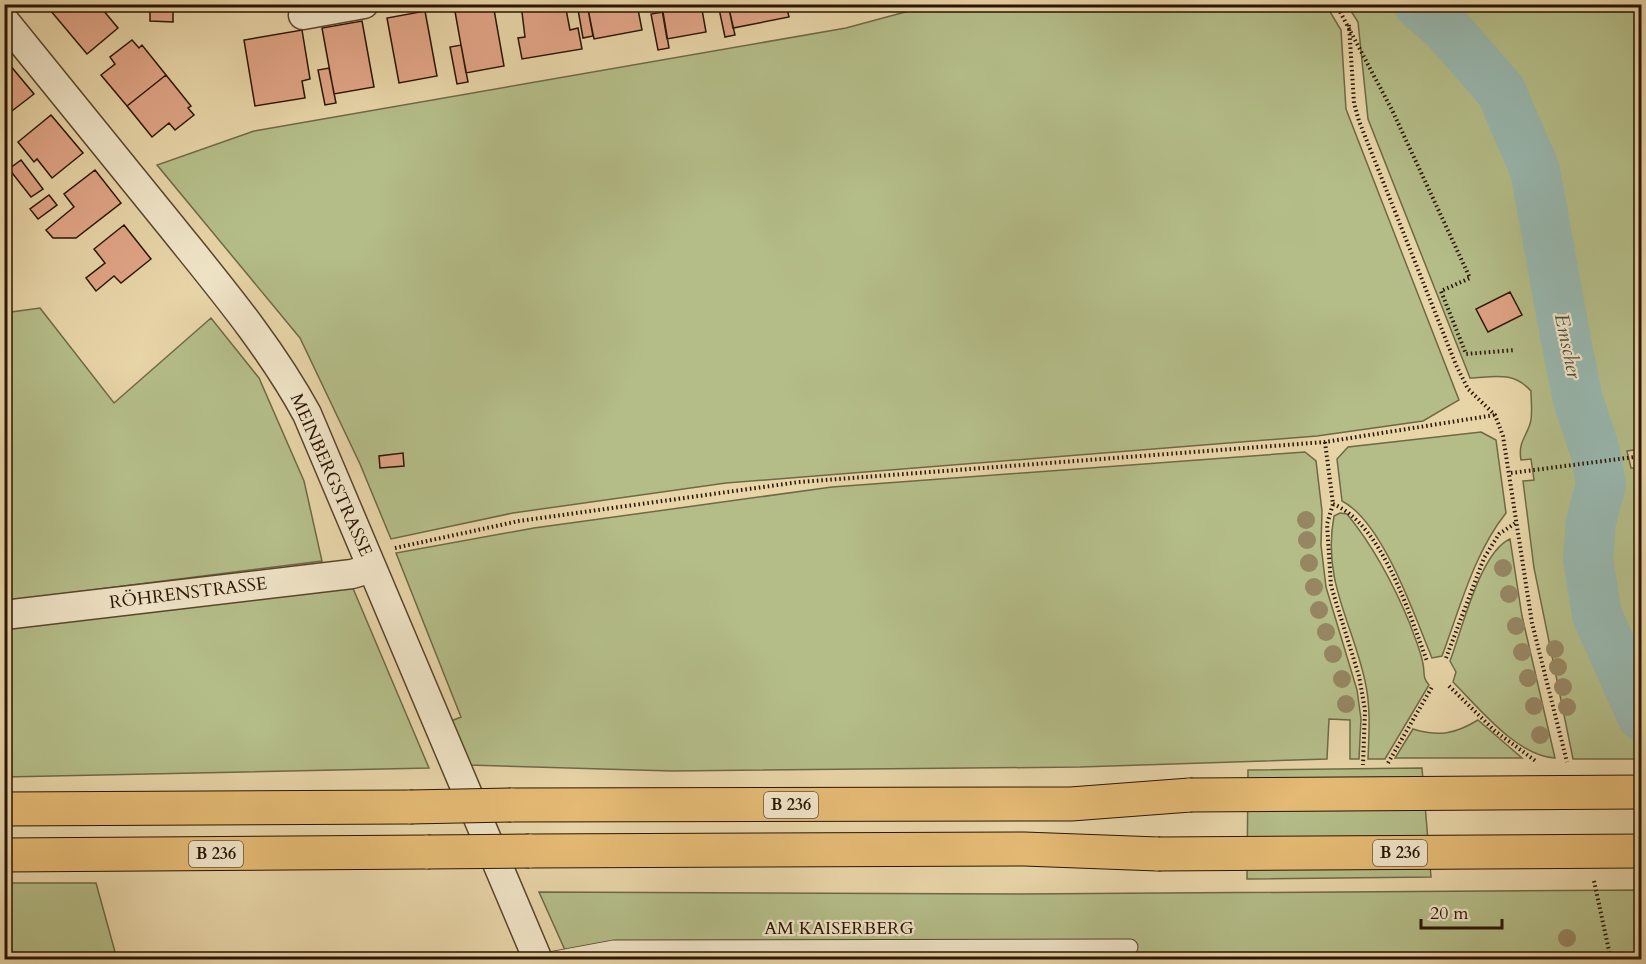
<svg xmlns="http://www.w3.org/2000/svg" width="1646" height="964" font-family="Cardo,serif">
<rect width="100%" height="100%" fill="#e7d4a7"/>
<filter id="stains"><feTurbulence type="fractalNoise" baseFrequency=".00333" numOctaves="4"/><feColorMatrix values="0 0 0 0 .2 0 0 0 0 .09 0 0 0 0 .02 0 0 0 .5 -.17"/></filter>
<radialGradient id="worn" r=".72"><stop offset=".6" stop-color="#630" stop-opacity="0"/><stop offset="1" stop-color="#630" stop-opacity=".3"/></radialGradient>
<path fill="#b4bd88" stroke="#6f6944" stroke-width="1.5" d="M931,5H1326L1341,30L1346,109L1459,400L1423,421L1317,436L726,483L513,513L391,539L360,464L300,338L157,165L254,131L846,28Z
M1347,5H1641L1642,449L1627,451L1631,468H1642L1641,759H1573L1534,568L1523,481L1534,480L1531,459L1521,460C1518,443 1525,439 1530,424C1533,415 1531,401 1531,391C1513,371 1495,377 1470,378L1368,119L1358,22Z
M40,308L114,403L211,318L259,378L304,481L322,561L5,601L4,313Z
M1481,432L1496,440L1506,513C1474,553 1460,608 1442,656L1432,658C1414,615 1383,522 1342,501L1337,459L1348,447Z
M1305,452L1316,461L1322,511L1321,545L1326,587L1357,690L1361,719L1359,759H1350V720L1329,719L1327,759L1080,767L672,771L469,765L451,721L461,717L396,553L534,528L832,487Z
M1340,513L1347,514C1374,547 1394,585 1410,624C1414,636 1421,651 1423,664C1425,673 1422,677 1429,685L1385,759H1368C1369,733 1371,707 1365,681C1352,621 1322,581 1334,516Z
M1510,539L1522,616L1555,758C1517,756 1479,708 1453,682L1456,672L1450,661C1462,630 1480,552 1510,539Z
M352,586L429,768L5,777L4,627Z
M1478,720L1522,758H1395L1413,729C1439,737 1455,734 1478,720Z
M1422,768L1431,877L1247,879L1248,770Z
M5,883H96L117,959H5Z
M1641,890V959H569L539,892L1019,894Z"/>
<g fill="none" stroke-linecap="round" stroke-linejoin="round">
<path stroke="#98b7ae" stroke-width="50" d="M1418,4L1446,28L1501,91L1535,170L1567,346L1578,400L1595,451L1601,485L1591,521L1588,559L1597,615L1642,716"/>
</g>
<path fill="#e0a486" stroke="#2a1501" stroke-width="1.5" d="M45,4H98L118,28L87,54Z
M150,4H173V22L150,21Z
M464,4H493L504,66L466,73L454,6Z
M521,4H565L570,30L578,28L582,49L522,59L518,38L525,37Z
M577,4H587L593,36L583,38Z
M587,4H637L642,30L594,39Z
M661,4H701L706,32L667,39Z
M718,4H728L735,35L725,37Z
M728,4H786L789,17L733,28Z
M425,11L437,76L399,83L387,18Z
M663,12L669,48L658,50L651,14Z
M362,21L374,87L334,94L322,28Z
M302,30L310,79L302,81L305,98L255,106L244,40Z
M132,40L139,48L142,45L166,75L127,106L101,75L115,64L110,57Z
M461,45L468,82L457,84L450,47Z
M9,64L34,94L4,117V68Z
M329,68L336,103L325,105L318,70Z
M166,75L191,106L188,108L194,115L175,130L169,123L152,137L127,106Z
M51,115L83,153L52,178L37,159L34,162L18,142Z
M21,160L43,189L31,197L9,169Z
M95,170L121,203L76,238H53L46,230L74,207L64,194Z
M49,195L57,205L38,219L30,209Z
M124,225L151,259L121,283L114,276L96,291L86,278L105,263L94,249Z
M1510,292L1522,315L1488,332L1476,309Z
M403,453L404,466L380,468L379,456Z"/>
<g fill="none" stroke-linecap="round" stroke-linejoin="round">
<defs>
<path id="service" d="M549,960L614,948L1130,947"/>
<path id="minor" d="M303,15L364,4
M4,20C60,89 115,157 171,226C220,287 270,346 307,414L538,960
M4,615L352,574L372,568"/>
<path id="trunk" d="M511,805L1071,804L1190,795
M4,809L410,807
M529,851L1024,849L1158,854
M4,855L428,852"/>
</defs>
<use href="#service" stroke="#59452a" stroke-width="17"/>
<use href="#minor" stroke="#59452a" stroke-width="31"/>
<use href="#trunk" stroke="#2a1501" stroke-width="35"/>
<path stroke="#2a1501" stroke-width="4" stroke-dasharray="1.5 3" stroke-linecap="butt" d="M1336,4L1392,110L1470,278L1441,291L1466,354L1515,350
M1349,25L1354,103L1359,121L1456,365L1468,389L1495,415L1503,436L1532,623L1567,762
M1325,442L1333,504L1327,524L1331,586L1359,676L1365,710L1363,765
M1511,473L1642,456
M1333,504C1382,524 1409,613 1427,661
M395,548L519,521L799,482L1325,442L1495,415
M1446,658L1484,558L1499,534L1517,522
M1449,686L1495,731L1537,762
M1388,763L1432,687
M1594,881L1611,960
M1148,954L1164,960"/>
<use href="#service" stroke="#efe3c6" stroke-width="15"/>
<use href="#minor" stroke="#efe3c6" stroke-width="28"/>
<use href="#trunk" stroke="#e4ba74" stroke-width="33"/>
<defs>
<path id="trunk-bridge" d="M1190,795L1642,792
M410,807L511,805
M428,852L529,851
M1158,854L1642,851"/>
</defs>
<use href="#trunk-bridge" stroke="#2a1501" stroke-width="35" stroke-linecap="butt"/>
<use href="#trunk-bridge" stroke="#e4ba74" stroke-width="33"/>
</g>
<g fill="#968662">
<circle cx="1306" cy="520" r="9"/>
<circle cx="1307" cy="540" r="9"/>
<circle cx="1309" cy="563" r="9"/>
<circle cx="1503" cy="568" r="9"/>
<circle cx="1314" cy="587" r="9"/>
<circle cx="1509" cy="594" r="9"/>
<circle cx="1319" cy="610" r="9"/>
<circle cx="1516" cy="626" r="9"/>
<circle cx="1326" cy="632" r="9"/>
<circle cx="1555" cy="649" r="9"/>
<circle cx="1522" cy="652" r="9"/>
<circle cx="1333" cy="654" r="9"/>
<circle cx="1558" cy="667" r="9"/>
<circle cx="1528" cy="678" r="9"/>
<circle cx="1342" cy="679" r="9"/>
<circle cx="1563" cy="687" r="9"/>
<circle cx="1346" cy="704" r="9"/>
<circle cx="1534" cy="706" r="9"/>
<circle cx="1567" cy="707" r="9"/>
<circle cx="1540" cy="735" r="9"/>
<circle cx="1567" cy="938" r="9"/>
</g>
<g text-anchor="middle" dominant-baseline="central" stroke-width="4.5" stroke-linejoin="round" paint-order="stroke">
<g fill="#efe3c6" stroke="#65533c" stroke-width="1.5">
<rect x="764" y="792" width="54" height="26" rx="4.5"/>
<rect x="1373" y="840" width="54" height="26" rx="4.5"/>
<rect x="189" y="841" width="54" height="26" rx="4.5"/>
</g>
<g font-size="16" font-weight="bold" fill="#2a1501">
<text x="791" y="805">B 236</text>
<text x="1400" y="853">B 236</text>
<text x="216" y="854">B 236</text>
</g>
<g font-size="18" fill="#2a1501" stroke="#efe3c6">
<text transform="translate(331 475) rotate(66)">MEINBERGSTRASSE</text>
<text transform="translate(188 593) rotate(-7)">RÖHRENSTRASSE</text>
<text x="839" y="928">AM KAISERBERG</text>
</g>
<g font-size="20" font-style="italic" fill="#504e3e" stroke="#efe3c6">
<text transform="translate(1568 346) rotate(78)">Emscher</text>
</g>
</g>
<rect width="1646" height="964" fill="none" stroke="#e7d4a7" stroke-width="24"/>
<rect x="6" y="6" width="1634" height="952" fill="none" stroke="#2a1501" stroke-width="3"/>
<rect x="12" y="12" width="1622" height="940" fill="none" stroke="#2a1501" stroke-width="1.5"/>
<path d="M1421 919v9h81v-9" fill="none" stroke="#2a1501" stroke-width="3"/>
<text x="1430" y="919" font-size="18" fill="#2a1501" stroke="#efe3c6" stroke-width="4.5" paint-order="stroke">20 m</text>
<rect width="100%" height="100%" filter="url(#stains)"/>
<rect width="100%" height="100%" fill="url(#worn)"/>
</svg>
